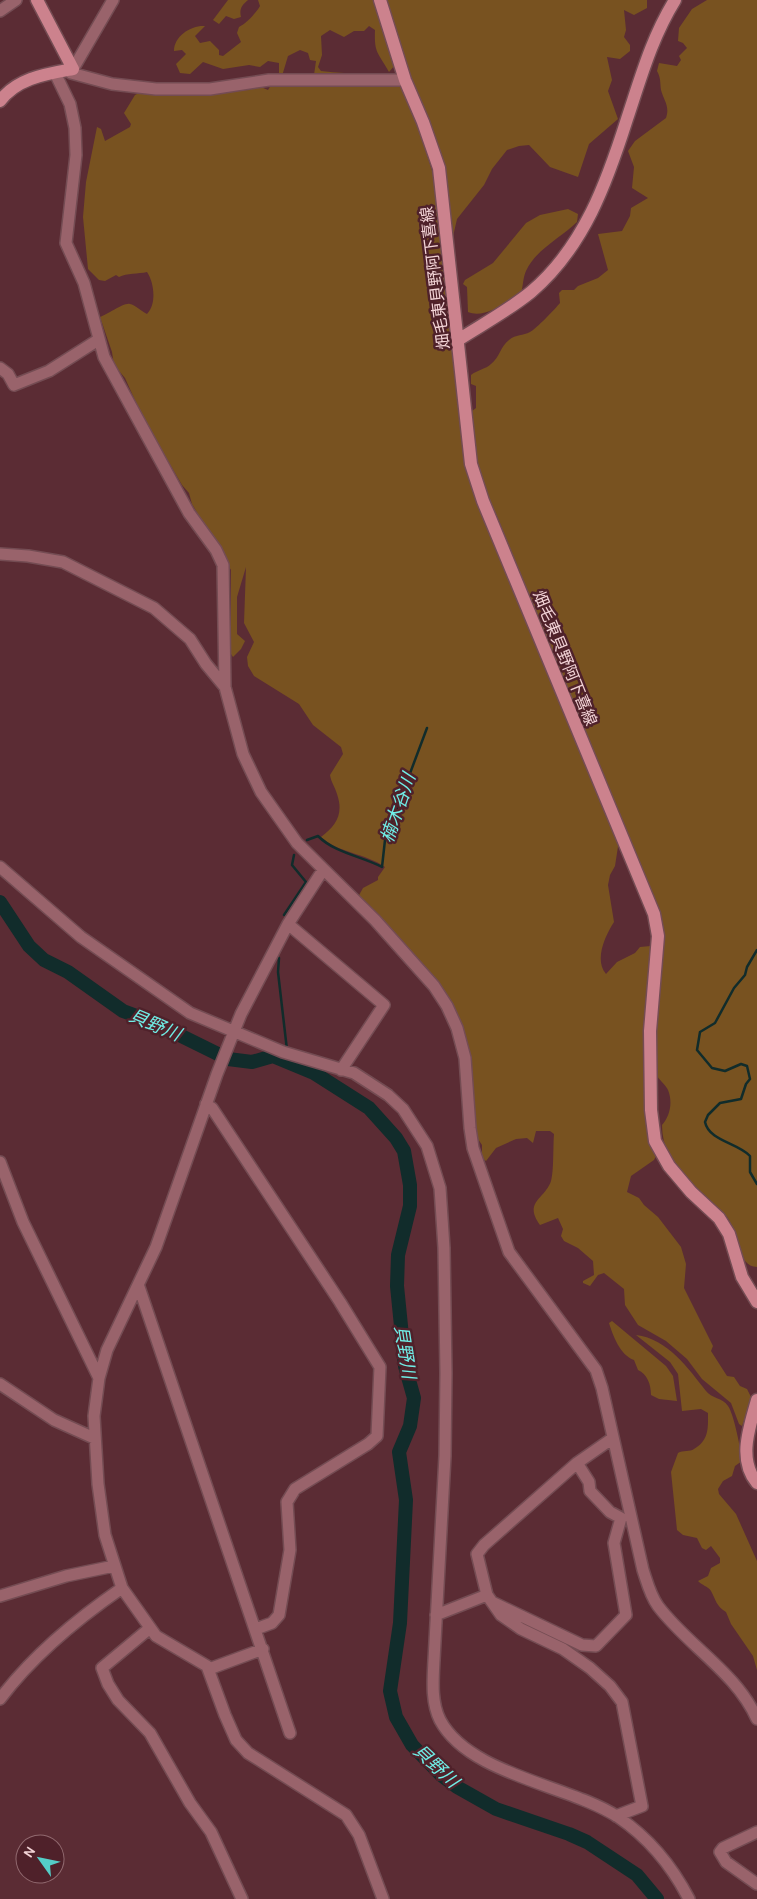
<svg xmlns="http://www.w3.org/2000/svg" width="757" height="1899" font-family="Karla,'Noto Sans JP',sans-serif">
<rect width="100%" height="100%" fill="#5b2c34"/>
<path fill="#785220" d="M228,0H248C242,5 239,9 241,17L234,19L226,16L219,24L213,20Z
M258,0H374L395,65L389,72C378,52 374,54 375,30L369,26L364,31H354L344,37L330,30L321,36L322,55L318,67L321,71C337,73 352,73 368,74L371,77L314,75L316,61L310,60L308,53L300,50L288,56L282,76L279,75V63L268,61L260,67L249,65L223,69L203,62L190,74L180,73L176,64L186,54L182,50L174,51C174,36 191,25 205,26L195,36L200,43L210,41L219,50V55L223,56L241,42L237,33L239,27C246,24 256,13 260,6Z
M383,0H647V8L634,15L624,10L626,30L624,37L630,45V51L620,59L607,57L612,80L608,91L618,119L589,144L578,177L550,167L529,145L519,146L507,150L492,169L484,185L457,219L452,241L426,123Z
M707,0H757V1267C737,1267 738,1231 727,1217C702,1188 662,1169 662,1125C670,1116 673,1102 668,1090C666,1085 660,1081 657,1076L653,899L497,516L480,482L472,436V411L476,408V386L471,384V375C477,370 486,369 491,364C500,357 500,347 509,340C516,334 523,336 530,332C536,329 555,309 560,303L559,293L562,290H574L578,286L598,278L608,270L598,234L622,231L630,216L631,208L648,198L632,188L634,167L628,151L635,141L666,118C670,106 664,101 661,90C660,83 661,78 657,71L659,63L677,66L681,60L679,56L687,48L683,43L678,41L679,28L692,9Z
M398,84L403,88L416,121L436,183L466,464L471,486L490,526L619,840L615,866L610,875L608,885L614,922C605,936 594,960 606,974L617,962L635,953L640,947L651,946L657,1154L654,1160L631,1176L627,1192L639,1198L644,1205L658,1217L681,1247L686,1264L684,1288L713,1346L711,1351L727,1376L734,1377L740,1386L747,1389L752,1399L742,1426L739,1424L731,1403L702,1379L687,1359L666,1341L638,1325L625,1305L624,1289L604,1273L598,1275L590,1286L583,1283V1281L594,1275L593,1261L578,1248L564,1241L561,1236L563,1229L558,1218L540,1225C523,1202 545,1199 551,1181C554,1171 553,1146 554,1134L550,1131H536L533,1143L527,1138L516,1139L496,1148L486,1161L482,1158V1145L476,1136L469,1058L426,970L401,939L358,897L363,888L378,880V877L385,867C365,853 338,853 321,837C336,826 344,814 337,794C335,787 331,782 330,775L343,754L341,747L313,725L299,704L254,676L248,666L247,657L254,642L244,623L246,567L237,597V634L245,641L241,649L233,657L231,654V570L192,504L189,493L182,485L143,418L125,378L114,365L112,352L100,317C107,315 124,302 130,304C135,305 141,311 147,314C157,304 154,282 147,272C138,274 127,273 119,277L116,275L105,281L99,280L88,269L83,217L86,182L97,127L101,129L105,141L130,127L131,124L124,113L135,95L141,92L250,90L256,85L268,90L271,85Z
M568,209L578,214L577,222C561,238 536,249 526,271C523,277 523,287 521,294C506,302 485,319 468,312L467,287L463,284L465,280L493,263L526,223L540,215Z
M612,1321L666,1366L673,1376L677,1401L659,1399L651,1395C651,1384 647,1374 638,1370L634,1360C620,1355 613,1336 609,1323Z
M636,1335C668,1339 688,1368 706,1391C711,1398 723,1398 728,1406C734,1414 741,1451 742,1461L735,1466L732,1476L723,1481L718,1489L719,1494L736,1514L757,1561V1670L753,1656L731,1624L726,1612C716,1606 716,1600 711,1591C708,1586 701,1585 698,1581L708,1576L711,1568L720,1563V1558L711,1546L706,1550L702,1548L697,1538L683,1535L677,1530L671,1472L678,1453C683,1450 690,1452 694,1449C709,1440 708,1429 708,1413L701,1409L682,1411L678,1374L670,1362Z"/>
<g fill="none" stroke-linecap="round" stroke-linejoin="round">
<path stroke="#112c2b" stroke-width="2.5" d="M307,840L318,836C335,853 361,856 382,867L385,840L427,728
M284,915L306,882L292,865L294,855
M757,950L747,967L745,975L734,988L715,1023L700,1032L697,1050L712,1068L725,1071L741,1064L747,1066L750,1079L746,1084L741,1099L720,1103L708,1115L705,1122C709,1141 738,1143 750,1156V1172L757,1184
M279,958L278,972L287,1050"/>
<path stroke="#112c2b" stroke-width="14" d="M0,902L29,946L44,960L68,972L123,1011L153,1022L228,1059L252,1062L273,1056L314,1073L369,1108L396,1138L404,1151L410,1185V1206L398,1255L397,1286L405,1366L414,1398L410,1426L399,1452L406,1500L400,1623L390,1691L396,1717L412,1745L441,1775L457,1787L496,1809L569,1834L587,1842L637,1875L657,1899"/>
<defs>
<path id="minor" d="M0,11L16,0
M73,69L71,73L112,84L156,89H210L269,80H405
M73,69L113,0
M64,71L55,73L70,104L75,128L76,155L66,243L84,283L104,357L189,513L216,550L223,565L225,687L243,754L261,792L297,843L375,920L434,986L447,1006L457,1028L465,1058L470,1128L473,1148L509,1252L596,1370L602,1388L643,1570C647,1582 650,1595 658,1606C688,1646 736,1672 757,1719
M0,368L8,374L14,385L49,371L98,340
M0,554L28,556L63,562L154,608L190,639L206,664L225,687
M0,867L81,937L190,1013L283,1052L354,1073L388,1095L403,1109L427,1146L440,1188L444,1248L446,1373L445,1456L434,1660C433,1680 431,1702 440,1720C469,1775 569,1785 618,1817C649,1838 672,1866 689,1899
M323,870L288,924L241,1014L217,1074L156,1247L107,1350L99,1378L94,1416L98,1484L105,1535L122,1588L156,1636L207,1666L225,1715L236,1740L248,1753L346,1815L359,1835L383,1899
M288,924L384,1005L341,1070
M206,1104L212,1108L340,1302L380,1367L377,1436L368,1444L295,1489L287,1502L290,1550L279,1615L272,1623L256,1629
M0,1162L23,1222L99,1378
M139,1287L290,1733
M0,1384L54,1420L94,1438
M613,1438L577,1463L484,1545L477,1554L487,1595L501,1615L521,1629L563,1649L590,1668L610,1686L622,1702L642,1806L616,1816
M0,1596L66,1576L114,1566
M494,1603L582,1645L596,1646L626,1615L614,1543L621,1518L610,1512L590,1491L589,1482L577,1463
M436,1615L487,1595
M150,1628L102,1668L108,1684L118,1700L150,1733L190,1803L211,1832L242,1899
M209,1669L263,1649
M0,1699C33,1655 77,1619 122,1588
M757,1832L723,1848L720,1852L726,1862L757,1884"/>
<path id="major" d="M380,0L405,80L423,122L439,168L471,464L483,501L654,914L658,936L650,1031L651,1110L655,1141L669,1166L691,1192L719,1218L729,1234L742,1277L757,1302
M0,101C17,78 46,74 73,69L37,0
M458,340C483,324 509,310 531,292C584,247 607,182 627,119C641,77 652,37 675,0
M757,1400C750,1426 737,1459 757,1483"/>
</defs>
<use href="#minor" stroke="#744c53" stroke-width="14"/>
<use href="#major" stroke="#744c53" stroke-width="15"/>
<use href="#minor" stroke="#99636b" stroke-width="11"/>
<use href="#major" stroke="#cc828d" stroke-width="12"/>
</g>
<g text-anchor="middle" dominant-baseline="central" stroke-width="5" stroke-linejoin="round" paint-order="stroke">
<g font-size="16" fill="#f3d4d7" stroke="#4f212a">
<text transform="translate(435 278) rotate(-97)">畑毛東貝野阿下喜線</text>
<text transform="translate(565 658) rotate(68)">畑毛東貝野阿下喜線</text>
</g>
<g font-size="18" font-style="italic" fill="#70eee7" stroke="#4f212a">
<text transform="translate(398 808) rotate(-71)">楠木谷川</text>
<text transform="translate(155 1025) rotate(23)">貝野川</text>
<text transform="translate(405 1352) rotate(81)">貝野川</text>
<text transform="translate(436 1766) rotate(43)">貝野川</text>
</g>
</g>
<g transform="translate(40 1859) rotate(303)"><circle r="24" fill="#4f212a" stroke="#91696f"/>
<path d="M0-4L9 19L0 12L-9 19Z" fill="#54cdc7"/>
<text y="-8" font-size="14" font-weight="bold" text-anchor="middle" fill="#f3d4d7">N</text>
</g>
</svg>
